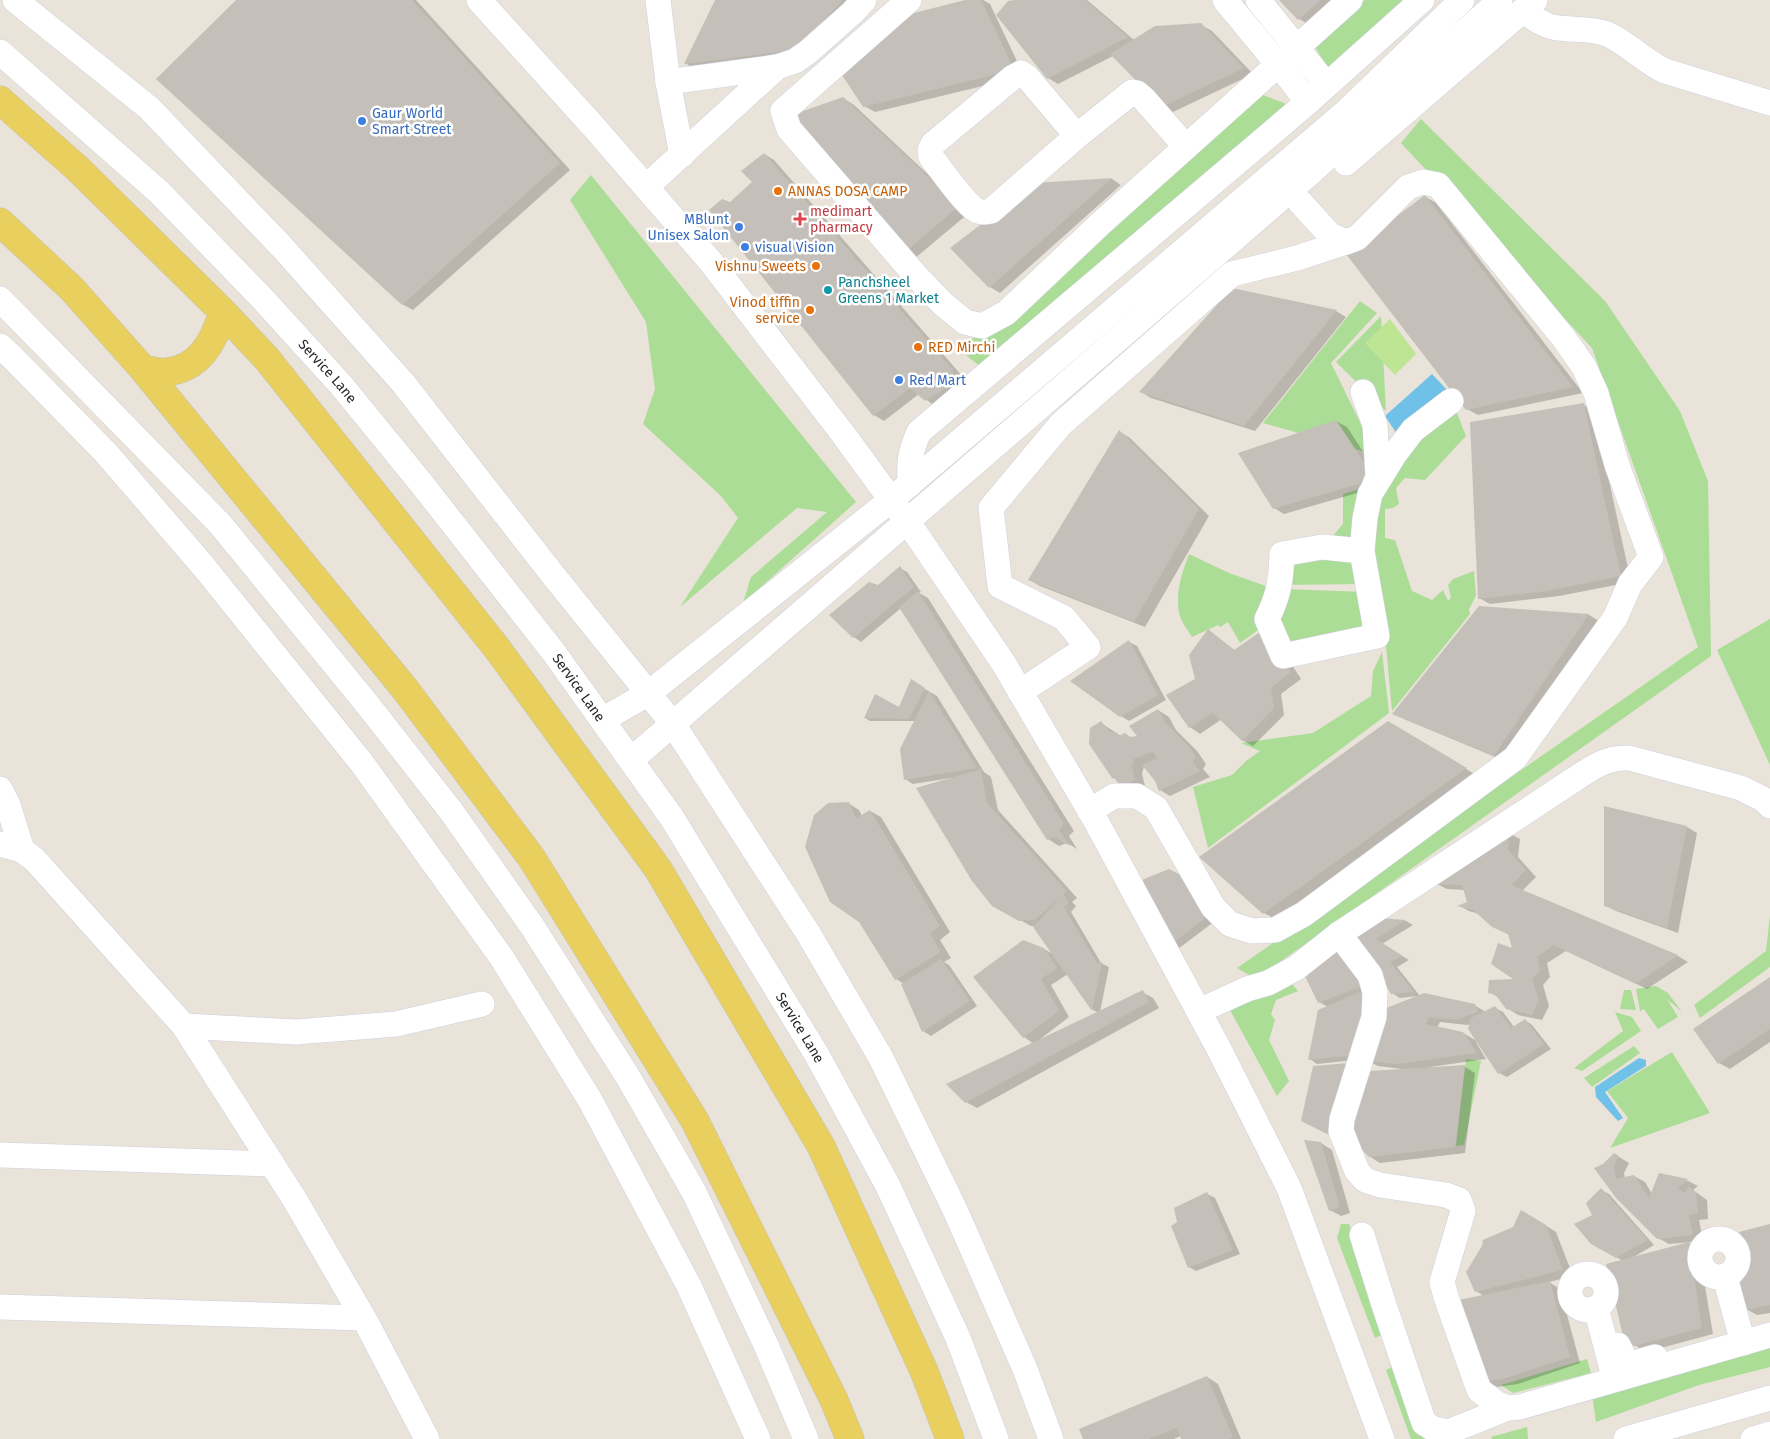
<svg xmlns="http://www.w3.org/2000/svg" width="1770" height="1439" font-family="'Fira Sans',sans-serif">
<rect width="100%" height="100%" fill="#e9e3d9"/>
<path fill="#abdd97" d="M1365,0H1405L1328,68L1314,45Z
M1260,94L1286,104L982,368L956,347L1002,324Z
M1421,119L1605,301L1680,411L1708,481L1711,656L1256,979L1237,968L1698,647L1592,348L1401,143Z
M591,175L856,502L743,603L751,577L827,512L797,508L680,607L738,518L721,496L643,424L655,389L646,322L570,200Z
M1360,301L1377,313L1331,363L1376,455L1263,423Z
M1381,316L1386,411L1336,362Z
M1453,403L1466,436L1425,480L1405,478L1396,488L1399,504L1393,508L1385,509V538L1395,540L1412,591L1432,600L1443,590L1448,601L1451,598L1448,585L1453,579L1474,571L1476,596L1469,609L1470,614L1392,711L1381,592L1368,519L1400,456Z
M1368,486L1356,547L1326,544L1343,524V494Z
M1189,554L1229,573L1274,589L1261,628L1240,643L1228,622L1220,627L1218,625L1192,637C1188,630 1182,623 1180,616C1174,596 1182,573 1189,554Z
M1285,556L1360,559L1362,584L1285,585Z
M1283,589L1365,592L1376,634L1283,652L1271,616Z
M1770,619V765L1717,650Z
M1382,652L1389,713L1208,848L1193,787L1232,775L1246,761L1260,751L1241,743L1313,733L1371,696L1373,671Z
M1770,915V967L1700,1018L1694,1005L1766,951Z
M1288,979L1298,991L1276,1000L1271,1014L1275,1020L1269,1040L1289,1081L1277,1096L1230,1010Z
M1656,986L1668,993L1682,1012L1667,999L1678,1017L1658,1029L1644,1009L1640,1011L1636,989Z
M1624,990H1631L1636,1010L1620,1009Z
M1615,1012L1632,1017L1641,1031L1582,1071L1574,1068L1623,1031Z
M1634,1046L1640,1053L1592,1087L1584,1078Z
M1672,1052L1710,1113L1610,1148L1628,1118L1607,1091Z
M1466,1059L1481,1061L1464,1145L1456,1146Z
M1341,1224H1349L1388,1332L1375,1338L1337,1238Z
M1770,1344V1367L1699,1385L1596,1422L1592,1393Z
M1587,1359L1591,1373L1513,1393L1501,1385Z
M1394,1366L1422,1427L1424,1439H1411L1386,1370Z
M1527,1427L1528,1439H1492L1491,1437Z"/>
<path fill="#bee593" d="M1390,319L1416,354L1395,375L1365,343Z"/>
<path fill="#70c1e7" d="M1432,374L1450,393L1399,437L1385,416Z
M1639,1058L1646,1060V1066L1605,1092L1623,1118L1618,1121L1596,1097L1595,1087Z"/>
<path fill="#0003" fill-rule="evenodd" d="M238,0H416L570,170L413,310L402,304Z
M717,0H859L806,55L695,69L685,63Z
M971,0H983L990,4L1024,76L875,112L864,106Z
M1022,0H1087L1134,40L1201,25L1212,31L1253,74L1173,112L1162,106L1113,56L1058,84L1048,78Z
M1281,0H1339L1310,25L1299,19Z
M843,98L854,105L969,213L914,259L904,253Z
M764,154L774,160L963,377L965,389L936,407L919,394L884,421L874,415L730,203L754,182Z
M1112,179L1121,185L1000,293L990,287L1036,184Z
M1426,197L1436,203L1583,393L1478,415L1467,409Z
M1233,289L1336,311L1346,317L1255,431L1151,398L1141,392Z
M1584,405L1594,411L1631,582L1559,596L1490,604L1479,598Z
M1336,421L1347,427L1385,485L1284,514L1274,508Z
M1120,432L1130,438L1209,516L1145,627L1040,586L1030,580Z
M900,568L907,572L921,592L919,593L928,598L1074,831L1069,836L1077,849L1067,843L1059,846L1048,839L901,608L861,642L854,637L878,587Z
M1479,607L1589,615L1599,621L1505,761L1404,719Z
M1208,631L1236,651L1274,637L1301,679L1281,694L1284,715L1253,746L1242,740L1222,719L1200,734L1190,727L1197,679Z
M1129,642L1137,646L1166,700L1129,721L1121,716Z
M911,681L937,696L984,772L991,777L998,810L1077,898L1072,902L1076,906L1071,912L1101,963L1109,967L1100,1012L1142,992L1153,998L1159,1008L977,1108L966,1102L1034,1044L1024,1037L1044,949L1055,955L1036,926H1031L993,905L951,778L913,784L905,779L916,721H870L865,718L900,709ZM1068,974L1093,1010L1099,1013L1039,1040L1069,1017L1051,985Z
M1158,710L1169,717L1176,730L1197,751L1206,764L1203,769L1210,777L1170,796L1160,790L1156,781L1144,766L1142,774L1145,786L1132,792L1122,786L1101,723L1121,736L1130,738L1139,737Z
M1388,722L1476,775L1275,919L1264,913Z
M848,803L859,810L862,816L870,811L881,817L950,932L940,940L951,958L944,962L949,965L977,1006L931,1036L923,1031L903,983L896,979L860,921Z
M1605,808L1687,827L1697,833L1678,933L1616,911L1605,905Z
M1509,833L1520,839L1518,857L1536,877L1522,891L1678,956L1688,962L1647,989L1566,951L1547,963L1550,977L1543,985L1549,1006L1542,1020L1518,1015L1507,1008L1500,998L1489,992L1517,980L1515,950L1509,935L1493,926L1479,914L1469,911L1460,906L1468,903L1465,890L1447,889L1437,884Z
M1137,887L1219,918L1178,949Z
M1379,919L1406,921L1413,925L1382,944L1409,960L1397,967L1420,996L1474,1005L1486,1012L1495,1008L1503,1012L1514,1027L1525,1020L1532,1025L1551,1049L1507,1077L1499,1073L1471,1024L1467,1025L1440,1022L1437,1028L1463,1033L1477,1041L1476,1042L1486,1059L1430,1067L1431,1069L1465,1067L1475,1073L1465,1153L1380,1163L1369,1156L1402,1069L1378,1066L1364,1059L1317,1064L1310,1059L1328,1007L1319,1002L1347,954L1377,1021L1417,996L1400,998L1392,993L1356,935Z
M1770,979V1042L1730,1069L1719,1063Z
M1321,1143L1332,1150L1350,1213L1341,1216L1330,1210Z
M1614,1154L1629,1163L1624,1173L1625,1178L1634,1176L1645,1182L1652,1194L1660,1175L1688,1181L1698,1186L1693,1190L1707,1200L1708,1219L1699,1220L1703,1241L1669,1244L1658,1238L1603,1165Z
M1601,1190L1609,1194L1654,1245L1632,1258L1687,1244V1242L1699,1250L1713,1334L1646,1352L1625,1339L1623,1261L1592,1243Z
M1207,1194L1215,1198L1240,1254L1196,1271L1189,1267Z
M1532,1217L1556,1232L1573,1276L1549,1282L1560,1289L1580,1363L1518,1384L1497,1387L1486,1381L1484,1296L1476,1291Z
M1770,1225V1313L1757,1315L1746,1309L1738,1275Z
M1207,1377L1218,1384L1241,1439H1183L1181,1436L1174,1439H1085Z"/>
<path fill="#c4c0b9" d="M236,0H412L560,163L402,305L156,79Z
M715,0H843L795,50L684,64Z
M965,0H981L1014,70L863,107L840,72L914,13Z
M1015,0H1085L1128,37L1047,79L996,15L1008,1Z
M1279,0H1321L1298,20Z
M1201,23L1244,68L1162,107L1110,54L1155,26Z
M843,97L959,206L903,254L792,115Z
M764,153L953,370L954,383L925,401L910,388L873,416L709,210L722,199L730,202L752,182L741,171Z
M1112,178L989,288L950,248L1035,183Z
M1425,195L1573,387L1466,410L1346,254Z
M1232,288L1337,310L1244,426L1139,392Z
M1584,403L1621,576L1547,591L1478,599L1470,422Z
M1336,420L1375,479L1273,509L1238,453Z
M1119,430L1199,509L1134,622L1028,580Z
M900,566L914,587L853,638L829,615L869,582L878,585Z
M918,591L1064,824L1059,830L1070,846L1055,837L1047,840L899,607Z
M1479,606L1589,614L1494,756L1392,714Z
M1208,629L1234,650L1263,630L1291,672L1271,688L1274,708L1242,741L1213,713L1189,728L1166,695L1195,679L1189,655Z
M1129,640L1158,695L1120,717L1070,681Z
M911,679L925,688L909,719L864,718L875,694L899,707Z
M929,691L977,768L904,780L900,749Z
M1158,709L1165,722L1187,744L1196,757L1193,762L1200,771L1159,791L1155,781L1142,765L1157,758L1153,752L1134,759L1132,767L1135,780L1121,787L1115,779L1112,778L1089,744L1090,728L1101,721L1109,731L1117,733L1119,736L1125,733L1130,737L1137,736L1129,726Z
M1388,721L1467,768L1263,914L1199,857Z
M981,769L987,803L1067,891L1063,894L1069,902L1064,907L1097,963L1102,962L1092,1011L1033,927L1062,896L1035,920L1019,921L992,906L972,881L916,788Z
M849,802L856,818L870,810L940,926L930,933L941,952L895,980L859,922L830,902L805,847L814,815L828,803Z
M1604,806L1687,826L1667,928L1604,906Z
M1509,831L1508,850L1526,870L1511,885L1678,955L1636,984L1554,945L1537,957L1540,971L1532,979L1539,1000L1532,1015L1506,1009L1495,994L1488,993L1489,980L1513,979L1491,964L1498,943L1512,948L1508,934L1492,927L1473,910L1457,906L1467,902L1462,885L1435,884Z
M1169,869L1200,885L1212,913L1170,945L1135,886L1144,879Z
M1379,918L1406,920L1376,939L1403,956L1390,962L1414,992L1391,994L1354,934Z
M1023,940L1044,948L1057,968L1041,979L1059,1011L1023,1038L973,977Z
M1340,948L1369,984L1318,1003L1304,974Z
M941,959L970,1001L922,1032L901,984Z
M1770,977V1029L1718,1064L1693,1029Z
M1143,990L1149,1002L965,1103L946,1084Z
M1364,990L1370,1015L1356,1055L1308,1060L1318,1010Z
M1424,993L1475,1004L1478,1012L1456,1020L1429,1017L1426,1024L1463,1032L1477,1053L1398,1064L1367,1061L1379,1011Z
M1495,1006L1511,1028L1525,1019L1544,1044L1498,1074L1468,1029L1471,1018Z
M1349,1063L1331,1136L1301,1121L1313,1066Z
M1465,1065L1455,1147L1369,1157L1350,1138L1370,1071Z
M1304,1140L1321,1142L1340,1207L1329,1211Z
M1614,1153L1619,1156L1614,1166L1616,1179L1634,1175L1649,1198L1659,1173L1688,1179L1678,1188L1685,1193L1689,1186L1696,1193L1698,1213L1689,1215L1693,1235L1657,1239L1616,1198L1594,1168L1603,1164Z
M1601,1188L1648,1240L1616,1258L1591,1244L1574,1224L1592,1215L1586,1203Z
M1207,1192L1233,1250L1188,1268L1171,1226L1177,1222L1174,1208Z
M1521,1210L1546,1225L1563,1270L1475,1292L1466,1272L1482,1246L1483,1240L1513,1227Z
M1770,1224V1305L1745,1310L1733,1272L1737,1274L1751,1252L1739,1232Z
M1689,1242L1702,1328L1634,1346L1624,1340L1606,1264Z
M1550,1281L1570,1357L1506,1378L1485,1382L1454,1301Z
M1207,1376L1233,1437L1229,1439H1181L1177,1428L1149,1439H1083L1079,1429Z"/>
<g fill="none" stroke-linecap="round" stroke-linejoin="round">
<defs>
<g id="minor">
<path d="M15,0L149,108L282,247L403,383L553,575L673,724L808,933L881,1058L956,1212L1025,1369L1051,1439"/>
<path d="M479,0L593,126L710,261L843,434L914,531L1004,664L1097,823L1219,1049L1289,1188L1382,1439"/>
<path d="M658,0L668,82L682,155"/>
<path d="M909,0L783,111L789,129L917,277L943,304L965,322L982,326L1006,313L1100,224L1350,0"/>
<path d="M1225,0L1290,79L1308,102"/>
<path d="M1258,0L1326,84"/>
<path d="M1523,11C1532,17 1542,25 1553,27C1571,31 1589,27 1607,34C1628,43 1643,61 1665,71L1770,103"/>
<path id="s1" d="M0,52L159,192L259,295L341,385L421,483L555,654L672,818L817,1055L888,1186L958,1338L996,1439"/>
<path d="M668,82L777,67L795,61L808,52L853,12L864,0"/>
<path d="M1077,136L1028,78L1021,73L1012,78L933,144L930,150L931,157C940,168 965,204 976,210C981,213 986,212 991,211L1077,136L1132,92L1137,93L1144,99L1186,147"/>
<path d="M1346,163L1535,0"/>
<path d="M646,187L777,67"/>
<path d="M0,299L220,524L367,704L451,811L532,926L628,1077L694,1192L766,1345L806,1439"/>
<path d="M0,346L13,358L106,453L204,567L361,762L502,958L590,1100L689,1286L758,1439"/>
<path d="M1363,392L1375,425L1378,477L1375,484"/>
<path d="M910,484C909,463 910,451 919,432L1308,102L1422,0"/>
<path d="M1362,551L1322,547L1282,554C1281,580 1279,595 1267,619L1283,656L1377,636L1362,551L1365,518L1370,494L1394,455L1413,430L1451,401"/>
<path d="M1020,692L1088,647L1064,618L1000,586L991,508L1061,424L1232,274L1297,258L1346,242"/>
<path d="M602,720L649,693L891,500L1347,111L1462,0"/>
<path d="M631,760L1310,173L1500,0"/>
<path d="M0,789L8,805L22,850"/>
<path d="M1090,811L1114,796H1137L1156,808L1213,907L1230,924L1252,931L1275,930L1304,914L1515,758L1615,618L1630,584L1651,557L1618,468L1596,393L1584,367L1563,337L1438,185L1423,182L1408,187L1357,238L1346,242L1330,235L1300,202"/>
<path d="M0,844L22,850L35,860L184,1026L295,1200L367,1324L427,1439"/>
<path d="M1339,934L1370,975L1375,992L1374,1017L1342,1119L1341,1131L1357,1171L1365,1180L1380,1185L1446,1195L1459,1200L1463,1211L1442,1282L1446,1297L1479,1390L1496,1403L1508,1408L1520,1407L1770,1335"/>
<path d="M1199,1011L1247,989L1268,983L1296,968L1339,934L1575,779C1593,767 1607,757 1629,758L1741,788L1763,799L1770,806"/>
<path d="M184,1026L296,1032L396,1024L482,1004"/>
<path d="M0,1155L271,1164"/>
<path d="M1362,1235L1384,1305L1424,1423L1434,1429L1448,1432L1508,1408"/>
<circle cx="1719" cy="1258" r="19"/>
<circle cx="1588" cy="1292" r="18"/>
<path d="M1725,1277L1743,1343"/>
<path d="M0,1307L363,1318"/>
<path d="M1596,1308L1612,1369"/>
<path d="M1618,1345L1626,1361L1631,1364L1655,1357"/>
<path d="M1626,1439L1770,1398"/>
<path d="M1753,1439L1770,1434"/>
</g>
<path id="major" d="M0,100L78,169L223,312L267,359L496,647L658,869L821,1146L924,1371L950,1439
M0,222L72,289L143,369L405,689L531,857L695,1121L834,1400L850,1439
M143,369C150,370 159,373 166,372C200,369 214,341 223,312"/>
</defs>
<use href="#minor" stroke="#ced1df" stroke-width="26"/>
<use href="#major" stroke="#c3c3c3" stroke-width="29"/>
<use href="#minor" stroke="#fff" stroke-width="25"/>
<use href="#major" stroke="#e8cf5e" stroke-width="28"/>
</g>
<g fill="#3f7fe0" stroke="#fff" stroke-width="2">
<circle cx="362" cy="121" r="5"/>
<circle cx="739" cy="227" r="5"/>
<circle cx="745" cy="247" r="5"/>
<circle cx="899" cy="380" r="5"/>
</g>
<g fill="#e8710a" stroke="#fff" stroke-width="2">
<circle cx="778" cy="191" r="5"/>
<circle cx="816" cy="266" r="5"/>
<circle cx="810" cy="310" r="5"/>
<circle cx="918" cy="347" r="5"/>
</g>
<path fill="#e0444e" stroke="#fff" stroke-width="2" d="M797.5 211.5h5v5h5v5h-5v5h-5v-5h-5v-5h5z"/>
<circle fill="#0f9aa8" stroke="#fff" stroke-width="2" cx="828" cy="290" r="5"/>
<g text-anchor="middle" dominant-baseline="central" stroke-width="5" stroke-linejoin="round" paint-order="stroke">
<g font-size="14" fill="#366cbe" stroke="#fff" text-anchor="start">
<text x="372" y="113">Gaur World<tspan x="372" dy="16">Smart Street</tspan></text>
<text x="729" y="219" text-anchor="end">MBlunt<tspan x="729" dy="16">Unisex Salon</tspan></text>
<text x="755" y="247">visual Vision</text>
<text x="909" y="380">Red Mart</text>
</g>
<g font-size="14" fill="#c56008" stroke="#fff" text-anchor="start">
<text x="788" y="191">ANNAS DOSA CAMP</text>
<text x="806" y="266" text-anchor="end">Vishnu Sweets</text>
<text x="800" y="302" text-anchor="end">Vinod tiffin<tspan x="800" dy="16">service</tspan></text>
<text x="928" y="347">RED Mirchi</text>
</g>
<g font-size="14" fill="#be3a42" stroke="#fff" text-anchor="start">
<text x="810" y="211">medimart<tspan x="810" dy="16">pharmacy</tspan></text>
</g>
<g font-size="14" fill="#0d838f" stroke="#fff" text-anchor="start">
<text x="838" y="282">Panchsheel<tspan x="838" dy="16">Greens 1 Market</tspan></text>
</g>
<g font-size="14" fill="#272727" stroke="#fff">
<text stroke="none"><textPath href="#s1" startOffset="458">Service Lane</textPath></text>
<text stroke="none"><textPath href="#s1" startOffset="862">Service Lane</textPath></text>
<text stroke="none"><textPath href="#s1" startOffset="1268">Service Lane</textPath></text>
</g>
</g>
</svg>
